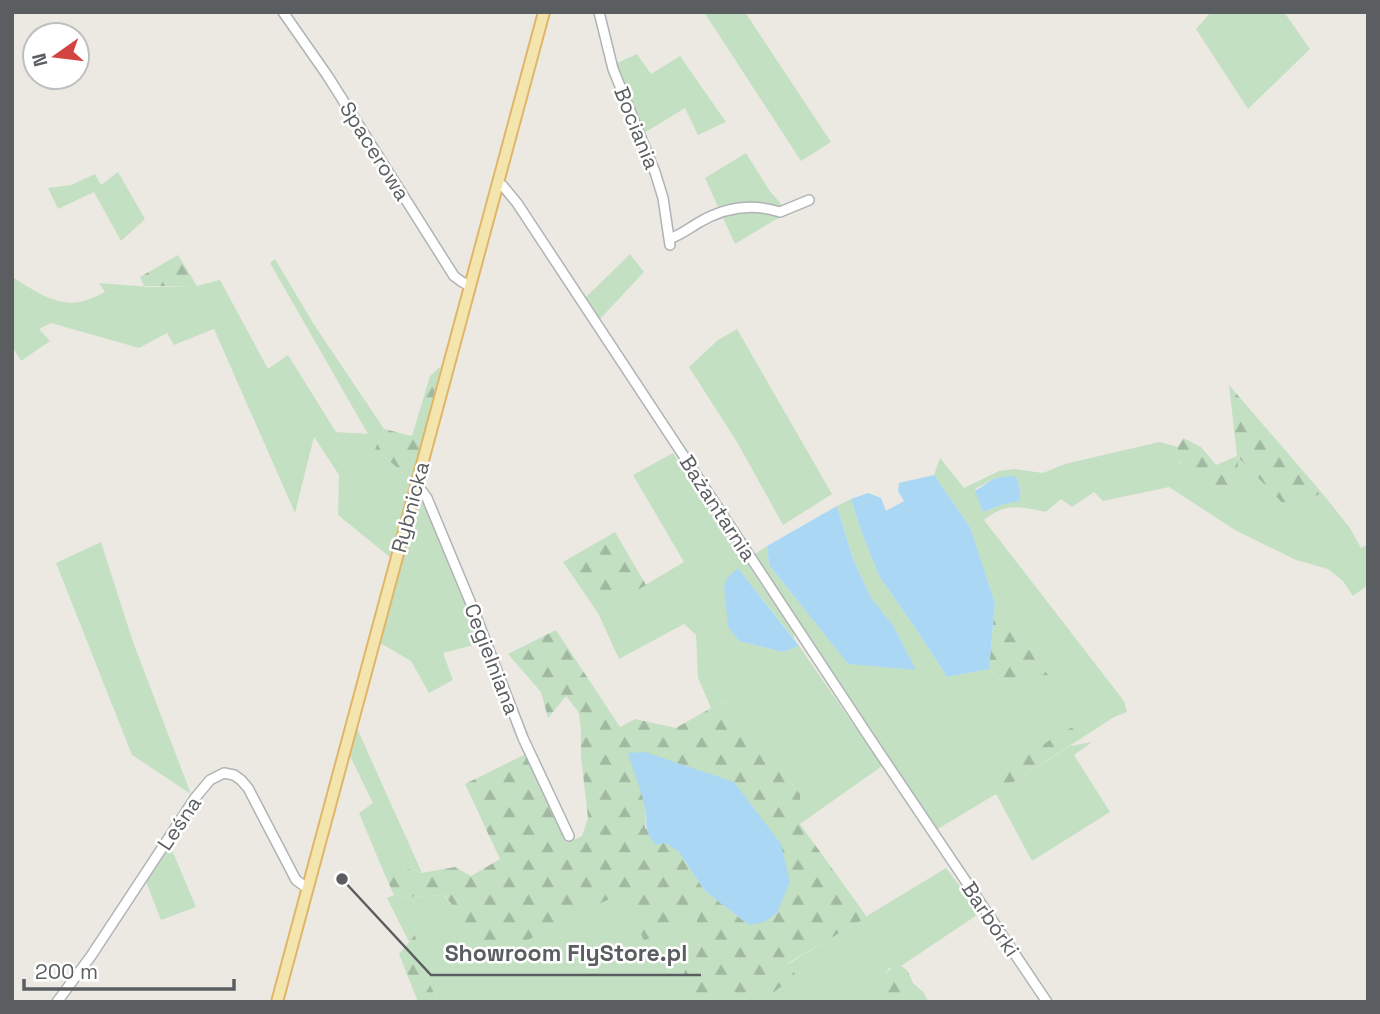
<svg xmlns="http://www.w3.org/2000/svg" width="1380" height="1014" font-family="'Space Grotesk',sans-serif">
<defs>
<pattern id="forest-firs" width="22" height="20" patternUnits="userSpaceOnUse" patternTransform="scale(1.75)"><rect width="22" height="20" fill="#c4e0c2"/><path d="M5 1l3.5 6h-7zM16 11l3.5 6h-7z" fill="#a2b9a1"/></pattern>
</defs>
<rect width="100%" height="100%" fill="#ece9e3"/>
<path fill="#c4e0c2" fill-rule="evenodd" d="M704,12H745L831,142L801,161Z
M1211,12H1284L1310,49L1248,109L1196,29Z
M637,54L651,74L680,56L726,122L698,135L685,108L644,133L616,69L617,63Z
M746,153L769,190L788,212L735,244L705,178Z
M118,172L145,219L121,241L94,192L58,209L48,188L71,185L95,174L101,185Z
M630,254L644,272L600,319L584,299Z
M275,259L313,323L384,429L375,449L413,481L391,558L338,515L339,475L314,437L295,513L214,329L174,345L167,333L139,348L51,323L39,329L50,341L21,361L12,346V279L14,278C35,291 58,308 84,301C91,299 98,295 105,292L99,283L150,287L197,286L220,280L268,369L288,355L336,432L368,434L270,263Z
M737,329L832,494L783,525L737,442L689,367L718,340Z
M1159,442L1178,447V462L1214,487L1237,456L1288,509L1322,493L1350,528L1361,548L1368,544V585L1353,596L1343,581L1328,569L1296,560L1235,530L1169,487L1103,501L1094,492L1072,507L1061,499L1046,512C1020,507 1006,502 984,520L1124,701L1127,712L1114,717L1088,734L1080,723L996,793L1070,746L1092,742L1074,755L1110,812L1032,861L996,794L936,830L753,555L767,546L769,565L848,664L915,669L893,625L871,598L853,559L837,506L851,499L862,533L879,576L920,635L947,677L989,669L999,679L1047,674L995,603L970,527L934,475L940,458L964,488L999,471L1014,469L1043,473L1065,464ZM1015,477L1020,487L1021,495L1004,504L983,512L975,489L993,479Z
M673,453L793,632L794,639L738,568L724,585L729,628L739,641L783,652L799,646L882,766L800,824V794L725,700L711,708L698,678L696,635L684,624L619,659L598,613L684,562L633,475Z
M418,496L424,498L481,643L443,653L453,680L429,693L411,661L380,643Z
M101,542L133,642L191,794L132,755L56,563Z
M356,726L422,873L405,868H382L359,813L373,803L348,752Z
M169,843L196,907L161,920L145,879Z
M946,868L980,913L901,966L888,969L876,994L885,1002H760L795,976L788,964Z
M633,887L640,897L700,912L677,1002H438L422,967L415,936L409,942L387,898L394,895L407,897L443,895L458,912L488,959Z"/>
<path fill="url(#forest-firs)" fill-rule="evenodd" d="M178,255L197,286H144L140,277Z
M441,366L413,481L375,449L384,429L412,436L430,376Z
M1229,385L1322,493L1288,509L1238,457L1237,484L1214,487L1191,473L1178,461V447L1183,438L1201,447L1216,465L1237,456Z
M615,532L646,585L598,613L563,562Z
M995,603L1048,675L999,679L989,669Z
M556,630L620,727L635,719L676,728L725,700L800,794V824L867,917L788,963L796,976L760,1002H677L699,913L644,941L632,913L640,897L633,887L488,960L458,912L444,895L407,897L394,895L382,868H405L422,873L455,867L471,876L500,859L465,784L526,754L567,843L582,836L588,818L581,756V732L579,713L566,696L548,718L541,692L508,654ZM646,811L749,925L705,891L678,851L645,828Z
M1080,723L1088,734L996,793V776L1056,736Z
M415,935L422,967L438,1002H418L399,954Z
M894,966H901L907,970L913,983L924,993L928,1002H885L876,994L874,987L879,979Z"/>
<path fill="#aad8f4" d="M934,475L970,527L995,603L989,669L947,677L920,635L879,576L862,533L851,499L868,493L881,498L886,511L904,501L898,491L899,483Z
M1008,476L1016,477C1020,486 1022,492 1019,501L1004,504L983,512L975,491L993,479Z
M837,506L853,559L871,598L893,625L916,670L848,664L769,565L767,546Z
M738,568L799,646L783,652L739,641L728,627L724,585L728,577Z
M645,752L734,782L781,844L790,882L777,913L764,922L749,925L705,891L678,851L665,843L656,845C641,827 649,827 645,808C641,789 633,771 628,753Z"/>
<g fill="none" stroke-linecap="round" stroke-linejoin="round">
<defs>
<path id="minor" d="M283,12L327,75L454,276L462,282L470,286
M599,12L613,69L655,172L663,198L670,245
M498,184L503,186L517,203L873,743L1047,1002
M669,239C681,235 688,229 698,223C725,207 752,203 780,212L809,200
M416,483L427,498L474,611L523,738L569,836
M57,1002L91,956L195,798L210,780L224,773L234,775L241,780L248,788L296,880L307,888"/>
<path id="major" d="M277,1002L544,12"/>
</defs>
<use href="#minor" stroke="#b0b3b6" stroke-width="12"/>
<use href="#major" stroke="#dfb668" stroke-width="14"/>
<use href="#minor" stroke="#fff" stroke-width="9"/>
<use href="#major" stroke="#f4e5af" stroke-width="10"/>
</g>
<g text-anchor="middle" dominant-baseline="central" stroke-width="5" stroke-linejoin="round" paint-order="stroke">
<g font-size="21" fill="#5b5e61" stroke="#fff">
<text transform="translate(637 128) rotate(68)">Bociania</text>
<text transform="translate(375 151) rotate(58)">Spacerowa</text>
<text transform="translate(410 507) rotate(-75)">Rybnicka</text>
<text transform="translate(718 508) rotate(57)">Bażantarnia</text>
<text transform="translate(492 659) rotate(69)">Cegielniana</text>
<text transform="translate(179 823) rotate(-56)">Leśna</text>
<text transform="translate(991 919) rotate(56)">Barbórki</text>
</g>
</g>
<path fill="none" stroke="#5b5e61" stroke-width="2.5" d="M342 879L431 975H701"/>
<circle fill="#5b5e61" stroke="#fff" stroke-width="2.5" cx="342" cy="879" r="7"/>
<g font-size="23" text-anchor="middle" font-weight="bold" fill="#5b5e61" stroke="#fff" stroke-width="5" stroke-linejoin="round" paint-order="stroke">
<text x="566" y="961">Showroom FlyStore.pl</text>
</g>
<rect width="1380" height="1014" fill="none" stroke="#5b5e61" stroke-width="28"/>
<g transform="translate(56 56) rotate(256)"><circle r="33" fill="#ffffff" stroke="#bdbfc0" stroke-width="2"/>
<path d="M0-5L12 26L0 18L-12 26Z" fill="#d34441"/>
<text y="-10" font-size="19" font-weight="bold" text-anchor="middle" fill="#5b5e61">N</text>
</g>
<path d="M24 979v10h210v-10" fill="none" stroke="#5b5e61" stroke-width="3.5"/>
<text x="35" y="979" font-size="21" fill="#5b5e61" stroke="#ffffff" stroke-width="5" paint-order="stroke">200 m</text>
</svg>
